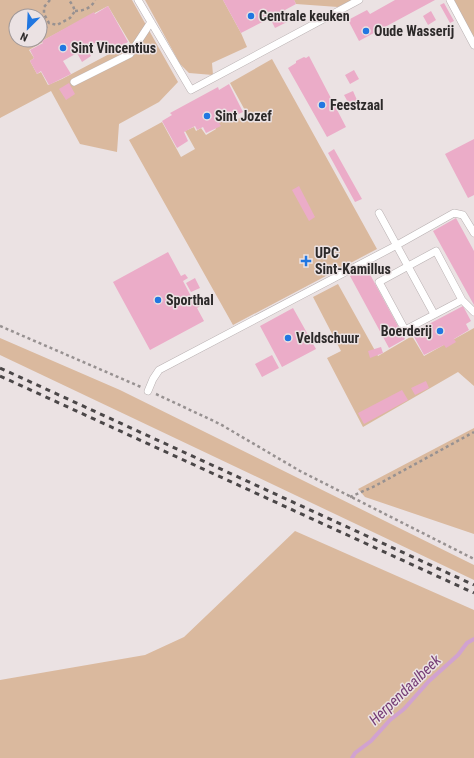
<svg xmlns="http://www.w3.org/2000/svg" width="474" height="758" font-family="'Roboto Condensed',sans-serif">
<rect width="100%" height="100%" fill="#ebe2e3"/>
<path fill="#dab99e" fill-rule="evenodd" d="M0,0H132L178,82L159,102L119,124L117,152L80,144L51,91L0,118ZM108,6L130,43L62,79L48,85L41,72L37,74L30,61L34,58L29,50L43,42L42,41ZM16,16H40V40H16Z
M145,0H223L241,33L247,47L212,63L213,75L189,73L180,64Z
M294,0H352L338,7L296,4Z
M454,0H474V39Z
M272,59L377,249L233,325L129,140L162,122L181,157L195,149L185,131L194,127L196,131L201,128L206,135L216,129L210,119L227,109L234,121L247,114L230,83Z
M338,284L378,356L412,336L424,356L474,328V386L458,372L363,427L327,358L341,351L313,297Z
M0,338L120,390L474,565V580L0,355Z
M474,428V534L365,497L358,489Z
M295,531L474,610V758H0V680L145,655L184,637Z"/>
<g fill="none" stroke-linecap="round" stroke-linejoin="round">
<path stroke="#d1a2d0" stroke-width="4" d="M352,758L355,753L371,741L390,720L404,709L429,681L458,655L467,643L474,639"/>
</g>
<path fill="#ebacc8" d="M223,0H294L296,4L285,10L287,22L275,28L270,18L241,33Z
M395,0H435L359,41L348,20L367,10L370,14Z
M444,3L454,21L450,23L440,5Z
M108,6L128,42L107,54L101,40L91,45L94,51L89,53L91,56L82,62L77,53L63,61L71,74L49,85L41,71L37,74L30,61L34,58L30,50L43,43L42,41L94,12L95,14Z
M431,11L436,20L428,25L423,16Z
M309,56L346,127L327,137L288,68L296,63V61L304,57L306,58Z
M354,70L359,79L350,84L345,75Z
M69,83L75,94L66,100L59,89Z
M229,84L243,112L219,123L221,126L206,133L203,127L197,130L195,126L184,132L188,141L177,148L162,121L172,115L170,113L218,87L219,90Z
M353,91L357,100L349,104L344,95Z
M474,139V195L468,198L445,154Z
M334,149L362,199L355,202L328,153Z
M299,186L315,217L309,221L292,190Z
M456,218L474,251V305L433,231Z
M168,252L181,276L185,274L188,278L183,281L194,302L201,299L204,304L197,308L204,321L150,350L113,282Z
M366,267L405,339L389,348L350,276Z
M195,278L200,288L191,292L186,283Z
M463,306L471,321L466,324L469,330L454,339L456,342L446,348L444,345L424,355L412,333Z
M293,308L316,349L282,367L260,326Z
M381,347L383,353L370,358L368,351Z
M272,355L279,368L262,377L255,364Z
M426,381L429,388L415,395L411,388Z
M402,390L408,400L364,424L358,413Z"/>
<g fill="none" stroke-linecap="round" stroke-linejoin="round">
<defs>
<path id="service" d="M138,0L191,90L359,0
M450,0L474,45
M74,82L130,54L151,22
M379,213L434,314
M436,251L462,300L405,330L379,282Z
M462,300L474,312
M148,391L153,379L159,370L397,245L454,213L463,215L474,233"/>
</defs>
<use href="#service" stroke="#b8b0b1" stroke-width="8"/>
<path stroke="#979191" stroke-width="2.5" stroke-dasharray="3 3" stroke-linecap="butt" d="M50,0L44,7V14L49,23L57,25L70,18L75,11L73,6L69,0
M75,11C83,11 92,8 95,0
M40,32L45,29L49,23
M0,326L141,387
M156,394L220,424L300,471L474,559
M350,497L375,486L474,432"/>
<use href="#service" stroke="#fff" stroke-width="7"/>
<path stroke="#4b4748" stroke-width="3" stroke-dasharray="5 5" stroke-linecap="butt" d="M0,368L474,585
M0,376L474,593"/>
</g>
<g fill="#2177e1" stroke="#ebe2e3" stroke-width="1.5">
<circle cx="251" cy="16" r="4"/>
<circle cx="366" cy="31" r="4"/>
<circle cx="63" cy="48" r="4"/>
<circle cx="322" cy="105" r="4"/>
<circle cx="207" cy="116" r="4"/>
<path d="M304 255h4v4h4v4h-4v4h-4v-4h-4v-4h4z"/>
<circle cx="158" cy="300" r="4"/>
<circle cx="440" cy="331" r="4"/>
<circle cx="288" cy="338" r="4"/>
</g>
<g text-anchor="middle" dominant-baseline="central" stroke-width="3" stroke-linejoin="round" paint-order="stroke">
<g font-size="14" font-weight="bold" fill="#2c2929" stroke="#ebe2e3" text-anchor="start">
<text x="259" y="16">Centrale keuken</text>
<text x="374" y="31">Oude Wasserij</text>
<text x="71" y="48">Sint Vincentius</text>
<text x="330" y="105">Feestzaal</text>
<text x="215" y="116">Sint Jozef</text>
<text x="315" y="253">UPC<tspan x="315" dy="16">Sint-Kamillus</tspan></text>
<text x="166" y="300">Sporthal</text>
<text x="432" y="331" text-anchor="end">Boerderij</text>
<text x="296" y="338">Veldschuur</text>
</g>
<g font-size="15" font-style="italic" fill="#763d76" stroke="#ebe2e3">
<text transform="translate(405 690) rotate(-44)">Herpendaalbeek</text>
</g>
</g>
<g transform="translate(28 28) rotate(204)"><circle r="19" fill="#ebe2e3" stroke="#9f9899"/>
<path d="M0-3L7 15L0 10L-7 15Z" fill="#2177e1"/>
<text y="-6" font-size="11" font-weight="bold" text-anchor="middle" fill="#2c2929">N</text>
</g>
</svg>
